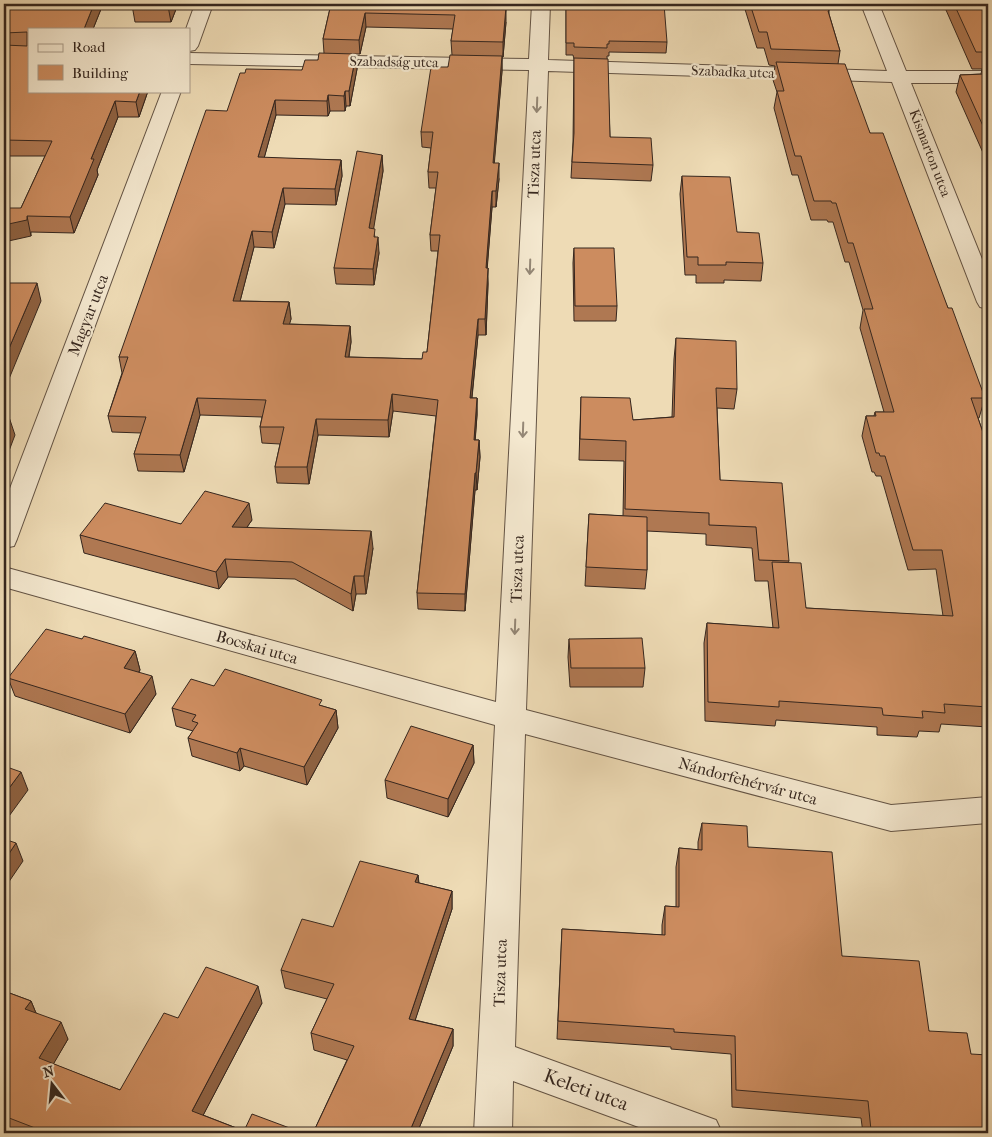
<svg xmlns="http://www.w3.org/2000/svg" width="992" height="1137" font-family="'IM FELL French Canon',serif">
<rect width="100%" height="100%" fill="#eedbb5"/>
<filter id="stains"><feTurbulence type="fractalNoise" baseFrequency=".004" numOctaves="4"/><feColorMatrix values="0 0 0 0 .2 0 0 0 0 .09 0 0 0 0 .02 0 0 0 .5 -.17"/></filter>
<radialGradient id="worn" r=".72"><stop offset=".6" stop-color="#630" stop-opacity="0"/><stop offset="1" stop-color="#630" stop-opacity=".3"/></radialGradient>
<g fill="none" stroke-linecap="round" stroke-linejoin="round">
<defs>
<path id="minor" d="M195,4H213L198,46L195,50L189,51V29H186Z
M532,4H550L548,60L887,71L861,4H879L906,71H988V83H911L988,274V309L980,307L977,302L892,82L548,71L526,710L891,805L988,797V823L891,831L525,734L515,1047L716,1120L722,1133H655L513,1081L512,1133H474L495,725L4,587V567L496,702L529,70L189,64V53L529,59Z
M162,91H181L17,539L14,546L4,548V504Z"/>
</defs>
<use href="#minor" stroke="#635344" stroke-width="2"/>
<use href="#minor" fill="#f4e8cf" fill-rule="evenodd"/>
</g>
<path fill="#af7852" stroke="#35261e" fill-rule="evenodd" d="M4,4H103L93,29H29V91H148L139,117H118L97,170L98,175L74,233L31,232V236L21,208L45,156H4Z
M133,4H178L171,22H135L132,5Z
M331,4L468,7L506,22L503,57H502V71L494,163L499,179L496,207H492L487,268L488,284L486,335H478L472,398H477V415L475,440H479L480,457L477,490H475L465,611L418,609L417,593L436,416L393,411L389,437L318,435L309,484L277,483L275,467L280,444L262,443L260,427L262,417L200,415L184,472L138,471L134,454L141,433L112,432L108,416L122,373L119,357L227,111L302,70L318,60L324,53L323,39ZM366,27L453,29L451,41L452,55L448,67L421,132L422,147L431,148L428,172L429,188H436L430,235L431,251H438L427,352L422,359L349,357L351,342L350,326L289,324L291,319L289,302L240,301L254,247L274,248L285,204L336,205L342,176L341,160L264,158L276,115L328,116L330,111H345L346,106H350L357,69L356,54H360Z
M566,4L667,42L666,53L609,52V56H607L610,137L653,165L651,181L571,178L573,142L574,59L573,55H566Z
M744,4H827L829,11V14L840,51L838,64L870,133L948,308L985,398L979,418H978L988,447V727L941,724L939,732L919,731L917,737L877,735V727L776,720L775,726L705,721L704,643L707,623L773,628L768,581H755L752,548L706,545V534L647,531V570L645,589L585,586L589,514L623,516L624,461L579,460L581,397L633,420L672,417L674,359L676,338L737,389L734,409L717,408L720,480L789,561L788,563L806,608L943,616L936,569L908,570L881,476H876L874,472H872L862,436L866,416H874L875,412H884L860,328L863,310L849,262H845L833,222H828L827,220H811L798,175H792L774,108L777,92L773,80L775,66L769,65L764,48H757L744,6Z
M947,4H988V159L987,155H984L956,92L960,75L981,74L982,69H972L946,10Z
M382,155L383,171L373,229L379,253L374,285L336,284L334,268Z
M682,176L737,232L763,263L761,281L724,280V283H696V275H685L680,194Z
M574,248L617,306L616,321H574L573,263Z
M252,520L247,527L373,548L366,594H356L353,611L295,579L228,577L219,589L84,553L80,535L181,524Z
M82,639L135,651L140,670L139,672L156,694L130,733L15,696L8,678Z
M569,639L645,668L643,687H570L568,657Z
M214,686L322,706L336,710L338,728L307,785L244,766L240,771L192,756L188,738L193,731L176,726L172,708Z
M473,745L474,763L448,817L387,798L385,780Z
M702,823L748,847L842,956L929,1031L971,1054L988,1133H863L861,1118L732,1107L731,1054L671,1049V1047L557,1039L562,929L662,935V925L665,906L676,907V867L679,848L698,850V842Z
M418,875L419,883L452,891V909L415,1020L453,1029V1046L417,1133H313L347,1060L314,1050L311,1033L327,999L285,988L281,970L333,927Z
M4,991L31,1001L36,1013L68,1039L53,1064L120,1090L178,1018L262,1003L203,1115L244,1131L303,1133H15L4,1129Z"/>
<path fill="#8f6242" stroke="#35261e" d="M94,4H103L93,29H84Z
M169,4H178L171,22L168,6Z
M506,7V22L503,57V42Z
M365,13L366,27L360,54L359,40Z
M356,54L357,69L350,106L349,91Z
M502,56V71L493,179V163Z
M140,91H148L139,117L136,102Z
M345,91L346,106L345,111L344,96Z
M328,95L330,111L328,116L327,101Z
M275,100L276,115L260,173L258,157Z
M115,101L118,117L97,170L98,175L74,233L70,217L91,159Z
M382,155L383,171L371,245L369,228Z
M341,160L342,176L336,205L335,189Z
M499,163V179L496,207V191Z
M283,188L285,204L274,248L272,232Z
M492,191V207L486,284V268Z
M27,216L31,236L4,242V225Z
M252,231L254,247L236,317L233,301Z
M378,237L379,253L374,285L373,269Z
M488,268V284L486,335L485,319Z
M37,283L41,301L4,391V360Z
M289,302L291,319L285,340L283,324Z
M478,319V335L470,415V398Z
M350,326L351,342L346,374L345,357Z
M392,394L393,411L389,437L388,420Z
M197,398L200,415L184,472L180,455Z
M477,398V415L474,457V440Z
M9,417L15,435L4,464V431Z
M316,419L318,435L309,484L307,467Z
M479,440L480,457L477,490L476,473Z
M475,473V490L465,611V594Z
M249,503L252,520L235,544L232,527Z
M371,531L373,548L366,594L364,576Z
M225,559L228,577L219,589L216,572Z
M354,576L356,594L353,611L351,594Z
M135,651L140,670L129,686L124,668Z
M152,676L156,694L130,733L125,714Z
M336,710L338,728L307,785L304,767Z
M473,745L474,763L448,817V799Z
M240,748L244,766L240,771L237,753Z
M21,772L28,790L4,823V795Z
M16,843L23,861L4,889V861Z
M418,875L419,893L415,882Z
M452,891V909L410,1036L409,1019Z
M258,986L262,1003L197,1127L192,1111Z
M31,1001L38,1018L25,1009Z
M61,1022L68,1039L47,1075L39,1058Z
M453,1029V1046L417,1133H409Z"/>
<path fill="#cc8c5f" stroke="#35261e" d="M4,4H94L84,29H29V91H140L136,102L115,101L91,159H94L70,217L27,216V220L4,225V208H21L52,141L4,140V45L27,46V32L4,33Z
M133,4H169L168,6L132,5Z
M331,4H466V7H506L503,42L451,41L455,15L365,13L359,40L323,39Z
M566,4H664L667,42L609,41V44H607V48L574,47V43H566Z
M750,4H827L829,11H828L840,51L771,49L767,32H759Z
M954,4H988V52H976Z
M319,53L356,54L349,91H345L344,96L328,95L327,101L275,100L258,157L341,160L335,189L283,188L272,232L252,231L233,301L289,302L283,324L350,326L345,357L422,359L423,352H427L440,235H430L438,172H428L433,132H421L431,67H448L450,55L502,56L493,163H499L496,191H492L486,268H488L485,319H478L470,398H477L474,440H479L476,473H475L465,594L417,593L438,400L392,394L388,420L316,419L307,467H275L284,427H260L266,400L197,398L180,455L134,454L146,417L108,416L128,357H119L206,110L227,111L240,73H245L246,69L302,70L305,60H318Z
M574,58L608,59L610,137L651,138L653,165L572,162L574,133Z
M776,62L845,64L870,133H883L948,308H952L985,398H971L988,447V707L944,704L945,713L922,711L923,718L883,715L882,708L779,701V707L708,702L707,623L779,628L772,562L801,563L806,608L953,616L942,550H913L885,456H880L879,453H876L866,416H876L875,412H894L864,309H873L853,243H848L836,203H832L831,201H814L801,156H795L777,91H784Z
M983,68H988V137L960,75L985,74Z
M357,151L382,155L369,228L375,229L374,237H378L373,269L334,268Z
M682,176L730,177L737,232L759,233L763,263L726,262V265H698V257H687Z
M574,248H614L617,306H575Z
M4,283H37L4,360Z
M676,338L736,341L737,389L716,388L720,480L782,483L789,561L759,560L756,527L709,525V513L625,509L626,441L580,439L581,397L630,398L633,420L674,417Z
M4,415L9,417L4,431Z
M205,491L249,503L232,527L371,531L364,576H354L351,594L292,562L225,559L216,572L80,535L105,503L181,524Z
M589,514L647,517V570L586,567Z
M46,629L82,639L84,636L135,651L124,668L152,676L125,714L8,678Z
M642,638L645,668H571L569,639Z
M225,669L322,700L319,705L336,710L304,767L240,748L237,753L188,738L198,723L192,721L196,715L172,708L191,679L214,686Z
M411,726L473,745L448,799L385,780Z
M4,766L21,772L4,795Z
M702,823L747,826L748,847L832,852L842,956L919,961L929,1031L967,1033L971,1054L988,1055V1133H920L871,1130L868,1101L736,1090L735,1036L674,1032V1029L558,1021L562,929L665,935V906L679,907V848L702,850Z
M4,839L16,843L4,861Z
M360,861L418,875L415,882L452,891L409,1019L453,1029L409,1133H379L373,1131L372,1133H313L354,1046L311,1033L334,984L281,970L302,919L333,927Z
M206,967L258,986L192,1111L244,1131L252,1114L303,1133H48L4,1116V991L31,1001L25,1009L61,1022L39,1058L120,1090L164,1013L178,1018Z"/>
<defs><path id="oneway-shaft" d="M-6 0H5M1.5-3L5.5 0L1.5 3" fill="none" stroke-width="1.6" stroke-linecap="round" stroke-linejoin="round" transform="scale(1.25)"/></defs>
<g stroke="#948776">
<use href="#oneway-shaft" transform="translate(537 105) rotate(92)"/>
<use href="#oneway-shaft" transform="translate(530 267) rotate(92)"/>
<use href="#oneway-shaft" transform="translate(523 430) rotate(92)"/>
<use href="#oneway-shaft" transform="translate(515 627) rotate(92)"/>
</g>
<g text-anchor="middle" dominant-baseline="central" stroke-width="4.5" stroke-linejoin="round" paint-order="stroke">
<g font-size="14" fill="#35261e" stroke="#f4e8cf">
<text transform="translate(394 62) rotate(1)">Szabadság utca</text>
<text transform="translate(733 72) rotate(2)">Szabadka utca</text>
<text transform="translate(930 153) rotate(69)">Kismarton utca</text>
</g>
<g font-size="16" fill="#35261e" stroke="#f4e8cf">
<text transform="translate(534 164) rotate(-88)">Tisza utca</text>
<text transform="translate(88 315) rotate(-69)">Magyar utca</text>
<text transform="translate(517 569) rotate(-88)">Tisza utca</text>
<text transform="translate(257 647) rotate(16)">Bocskai utca</text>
<text transform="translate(748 781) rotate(15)">Nándorfehérvár utca</text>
<text transform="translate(500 973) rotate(-88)">Tisza utca</text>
</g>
<g font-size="19" fill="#35261e" stroke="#f4e8cf">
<text transform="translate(586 1090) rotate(20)">Keleti utca</text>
</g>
</g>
<rect width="992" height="1137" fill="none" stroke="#eedbb5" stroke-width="20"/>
<rect x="5" y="5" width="982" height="1127" fill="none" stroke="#35261e" stroke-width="2.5"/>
<rect x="10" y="10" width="972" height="1117" fill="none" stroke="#35261e"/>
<rect x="28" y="28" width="162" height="65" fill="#f4e8cf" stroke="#a89a88"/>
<rect x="38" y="44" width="25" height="8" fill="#f4e8cf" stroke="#a89a88"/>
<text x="72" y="52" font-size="15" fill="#35261e">Road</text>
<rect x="38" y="65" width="25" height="15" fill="#cc8c5f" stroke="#a89a88"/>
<text x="72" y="78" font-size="15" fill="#35261e">Building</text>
<g transform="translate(52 1084) rotate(344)" stroke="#f4e8cf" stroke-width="4" paint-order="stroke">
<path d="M0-4L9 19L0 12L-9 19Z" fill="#35261e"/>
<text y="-8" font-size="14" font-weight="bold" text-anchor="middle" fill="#35261e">N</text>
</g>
<rect width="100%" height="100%" filter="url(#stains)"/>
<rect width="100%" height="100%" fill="url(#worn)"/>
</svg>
